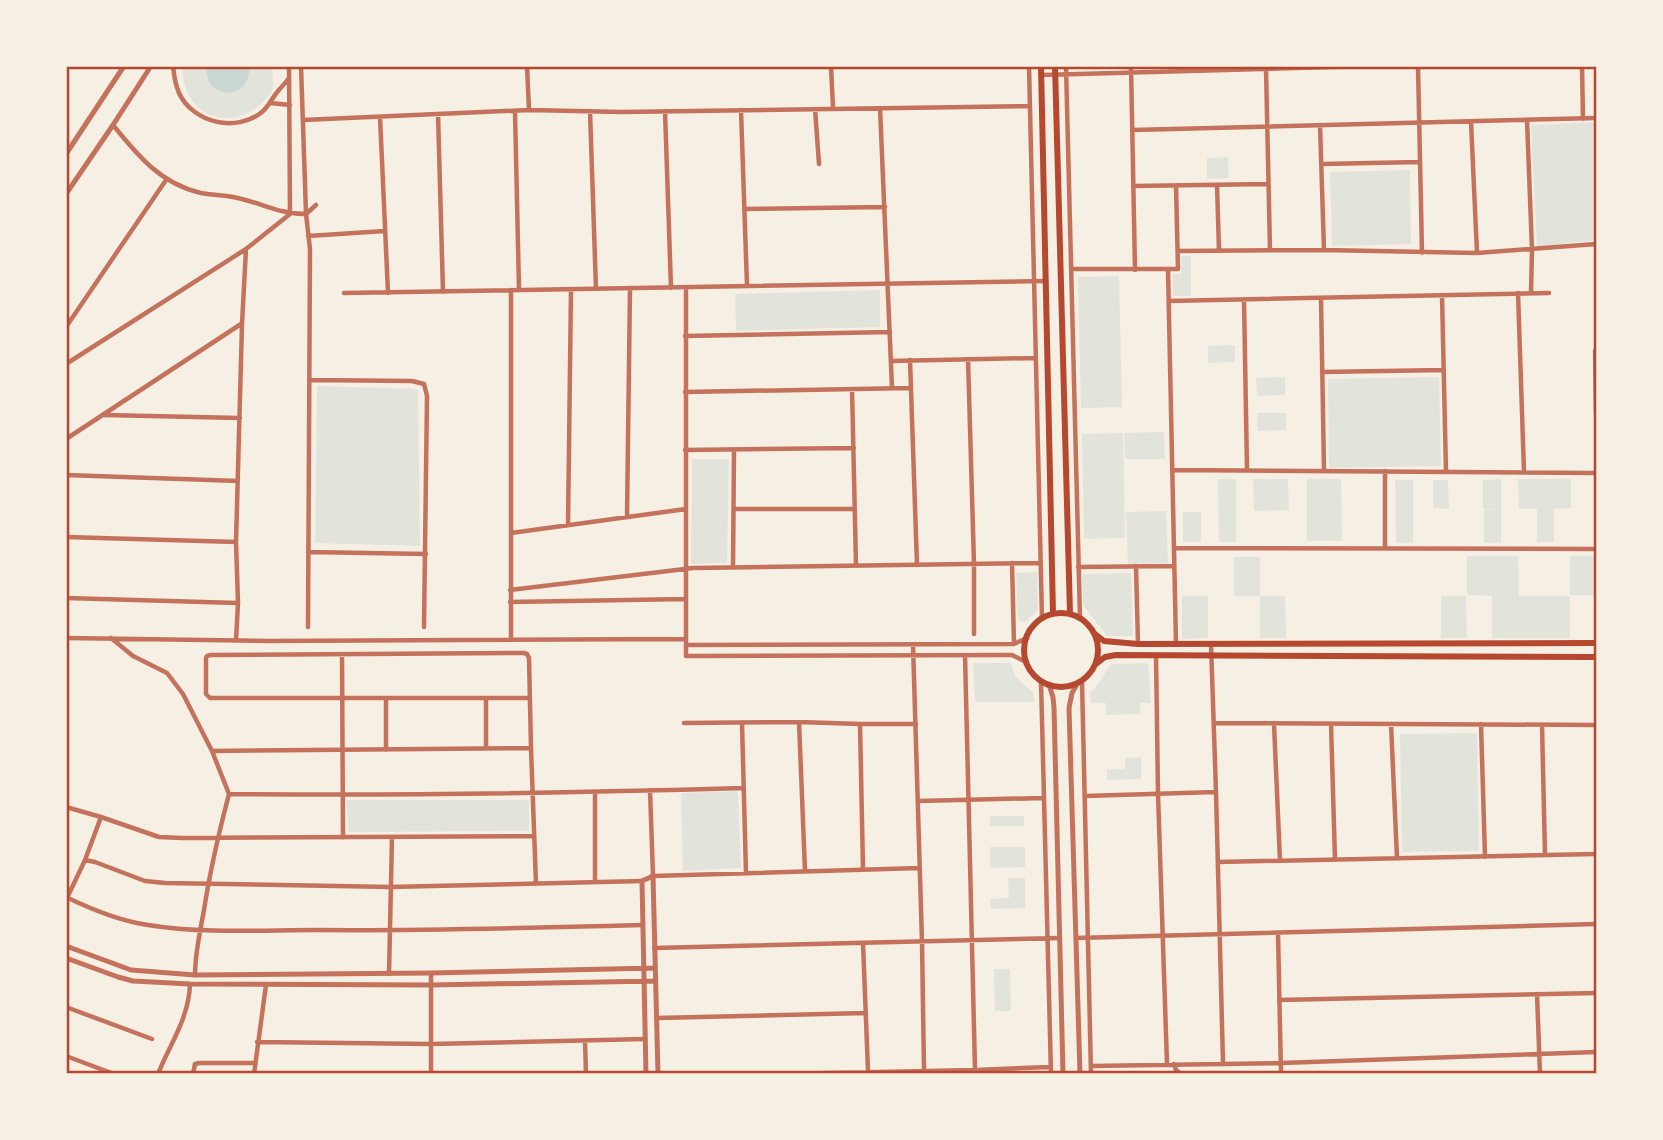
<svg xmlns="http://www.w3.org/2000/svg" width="1663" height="1140" font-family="Barlow,sans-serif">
<rect width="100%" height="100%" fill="#f6efe4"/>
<path fill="#e2e4dc" d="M183,67H272C272,73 274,83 273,89C271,94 266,99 263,102C229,136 180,113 183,67Z
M1596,122V240L1537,247L1531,125Z
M1228,157L1229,178L1207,179V158Z
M1410,170L1411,244L1332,246L1330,172Z
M1181,256H1191V296H1173V274H1181Z
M1119,276L1122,407L1081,408L1078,277Z
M880,290V327L736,331L735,294Z
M1235,345V362L1208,363V346Z
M1285,377V395L1257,396L1256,378Z
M1439,377L1441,466L1329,468L1328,379Z
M317,386L418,389L420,546L315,543Z
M1257,413H1286V430L1258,431Z
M1164,432L1165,459H1125L1124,433Z
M1123,433L1125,538L1084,539L1082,434Z
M692,459H729L727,563L691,564Z
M1218,479H1236V542H1219Z
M1253,479H1288L1289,510L1254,511Z
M1307,479H1341L1342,541H1307Z
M1501,479V543H1484V510H1498L1483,509V480Z
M1518,479H1571V508L1554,509V542H1537V509H1519Z
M1395,480H1413V543H1396Z
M1433,480H1448L1449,509L1433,508Z
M1166,511L1168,563L1128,564L1126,512Z
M1183,512H1201V542H1183Z
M1467,556H1518L1519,596H1570V638H1492V596L1467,595Z
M1570,556H1596V595H1570Z
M1234,557H1260V596H1285L1286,638H1260V596H1234Z
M1037,572L1038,610L1026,622H1021L1018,618L1016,573Z
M1131,573L1133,636H1107L1083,605L1082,574Z
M1182,596H1208V638L1182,639Z
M1441,596H1466L1467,638H1441Z
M973,663H1011L1015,676L1033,693L1034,702H975Z
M1148,663L1151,703H1140V714L1106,715V703H1091L1090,693L1098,684L1111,664Z
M1477,733L1479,851L1402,852L1400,734Z
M1141,757V779L1107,780V769H1125V758Z
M738,791L741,868L683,871L681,793Z
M346,800H529V831L349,832Z
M990,816H1024V826H990Z
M990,847H1025V867L990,868Z
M1008,878H1025V908L991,909L990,899L1009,898Z
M994,969H1010L1011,1011H995Z"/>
<path fill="#c9d6d2" d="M249,67C251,102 203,100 207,67Z"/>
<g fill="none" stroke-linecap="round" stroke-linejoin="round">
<path stroke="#c5725c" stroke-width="4.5" d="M173,66C174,76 175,84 179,93C193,123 236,133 262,112C268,107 271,100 275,95C279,89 285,84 289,78
M289,66L290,214
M301,66L306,214L310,249L308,627
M527,66L529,110
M831,66L833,108
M1029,66L1042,619
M1066,66L1080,618
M1131,66L1135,270
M1418,66L1422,253
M1582,66L1583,119
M1266,69L1270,250
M1042,75L1369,66
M270,103L290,105
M880,108L892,388
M815,109L819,164
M741,110L747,286
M515,111L519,290
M590,111L596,289
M665,111L671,288
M438,114L443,292
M380,117L388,293
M303,120L529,110L622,112L1030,106
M1527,120L1532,250L1531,293
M1471,122L1477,253
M113,125C138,156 161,184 201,193C211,195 223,195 233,197C260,202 278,214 306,214L316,205
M1320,125L1324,250
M1132,130L1596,118
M1322,164L1419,162
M1217,185L1219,251
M1133,186L1268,184
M744,209L885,207
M308,236L385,231
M1178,251L1324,250L1477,253L1596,244
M1072,269H1178L1176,186
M1168,270L1176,644
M686,287V656L1005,655H1012L1026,662
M344,293L1046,281
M1518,293L1524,472
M1442,295L1446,472
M1321,298L1324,471
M1244,300L1247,470
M1169,301L1549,293
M66,327L166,180
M685,336L890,332
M1595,351L1596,413
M968,359L974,564V634
M910,360L917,565
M891,361L1034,358
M66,364L246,249L290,214
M1322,372L1444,370
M309,380L412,381L424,384L427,396L424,627
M852,389L856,565
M685,392L911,388
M104,415L240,418
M66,439L241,324
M685,450L854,448
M1172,470L1596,473
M66,475L238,481
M734,509H855
M627,517L630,288
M568,525L571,289
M511,533L686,509
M66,537L236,542L238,603L236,640
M236,542L242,324L246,249
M1174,548L1596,549
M1385,548V471
M308,552L426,554
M1012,563L1014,644
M1136,566L1138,644
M733,567L734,450
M1078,567L1174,566
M510,590L693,568L1040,563
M66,598L238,603
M510,602L686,599
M66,638L268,641L686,639
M111,638L133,656L167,673L183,694L212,751L229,794
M511,640V290
M1211,644L1216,792L1223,1063
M686,645L1014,644L1027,638
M913,645L922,942L924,1070
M342,654L343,838
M965,655L975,1070L970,1074
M1156,655L1158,794L1167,1064
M1041,681L1051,1074
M1082,681L1091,1074
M486,698V748
M530,698H210L206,694V658L207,656L211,655L524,653L527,654L529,658L531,748L536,884
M799,722L805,871
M684,723L799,722L860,724H916
M742,723L746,873
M1214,723L1596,725
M860,724L863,869
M1274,724L1280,861
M1331,724L1335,860
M1391,724L1397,858
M1481,724L1485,857
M1542,725L1545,855
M386,750V698
M212,751L531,748
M650,790L653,876L920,868
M1085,796L1216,792
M918,801L1043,798
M66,807L101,817
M85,860L95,862L145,881L165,883L390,887L642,881
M1218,862L1596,854
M595,882V792
M67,898L85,860L101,817L159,837L182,838L534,836
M68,898C93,910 120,921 148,925C203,934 263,930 318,930C426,931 534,928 642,925
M1278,933L1281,1074
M1076,938L1596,924
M863,943L868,1071
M654,948L1059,938
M389,974L392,837
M195,975C195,953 200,932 204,910C210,871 219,832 229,794C400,796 571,793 743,788
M1537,994L1540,1074
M1279,1000L1596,993
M66,1007L152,1039
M657,1018L866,1013
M585,1041L586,1074
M257,1042L431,1044L645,1039
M66,1056L114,1074
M1174,1064L1176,1070L1181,1074
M1091,1066L1281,1063L1596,1052
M158,1074C170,1044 189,1018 190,984
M193,1074L195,1064L199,1063H254
M254,1074L266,985
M431,1074V973
M782,1074L975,1070L1050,1067"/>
<path stroke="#c5725c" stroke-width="5" d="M66,154L124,66
M66,194L113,125L151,66
M1077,684L1072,693L1069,708L1080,1074
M1049,685L1053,697L1054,708L1063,1074
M66,946L131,970L195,975L431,973L655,968
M66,958L118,977L133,981L190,984L431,985L655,981
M646,1074L642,881L653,876L658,1074"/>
<path stroke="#b5482f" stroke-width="6" d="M1041,66L1053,614
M1055,66L1070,614
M1024 650a37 37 0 1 1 74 0a37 37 0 1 1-74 0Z
M1095,634L1104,641L1138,644L1596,643
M1096,664L1105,657L1116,655L1596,657"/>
</g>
<rect width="1663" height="1140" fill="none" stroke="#f6efe4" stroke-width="136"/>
<rect x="68" y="68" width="1527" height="1004" fill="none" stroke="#b5482f" stroke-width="2.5"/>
</svg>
